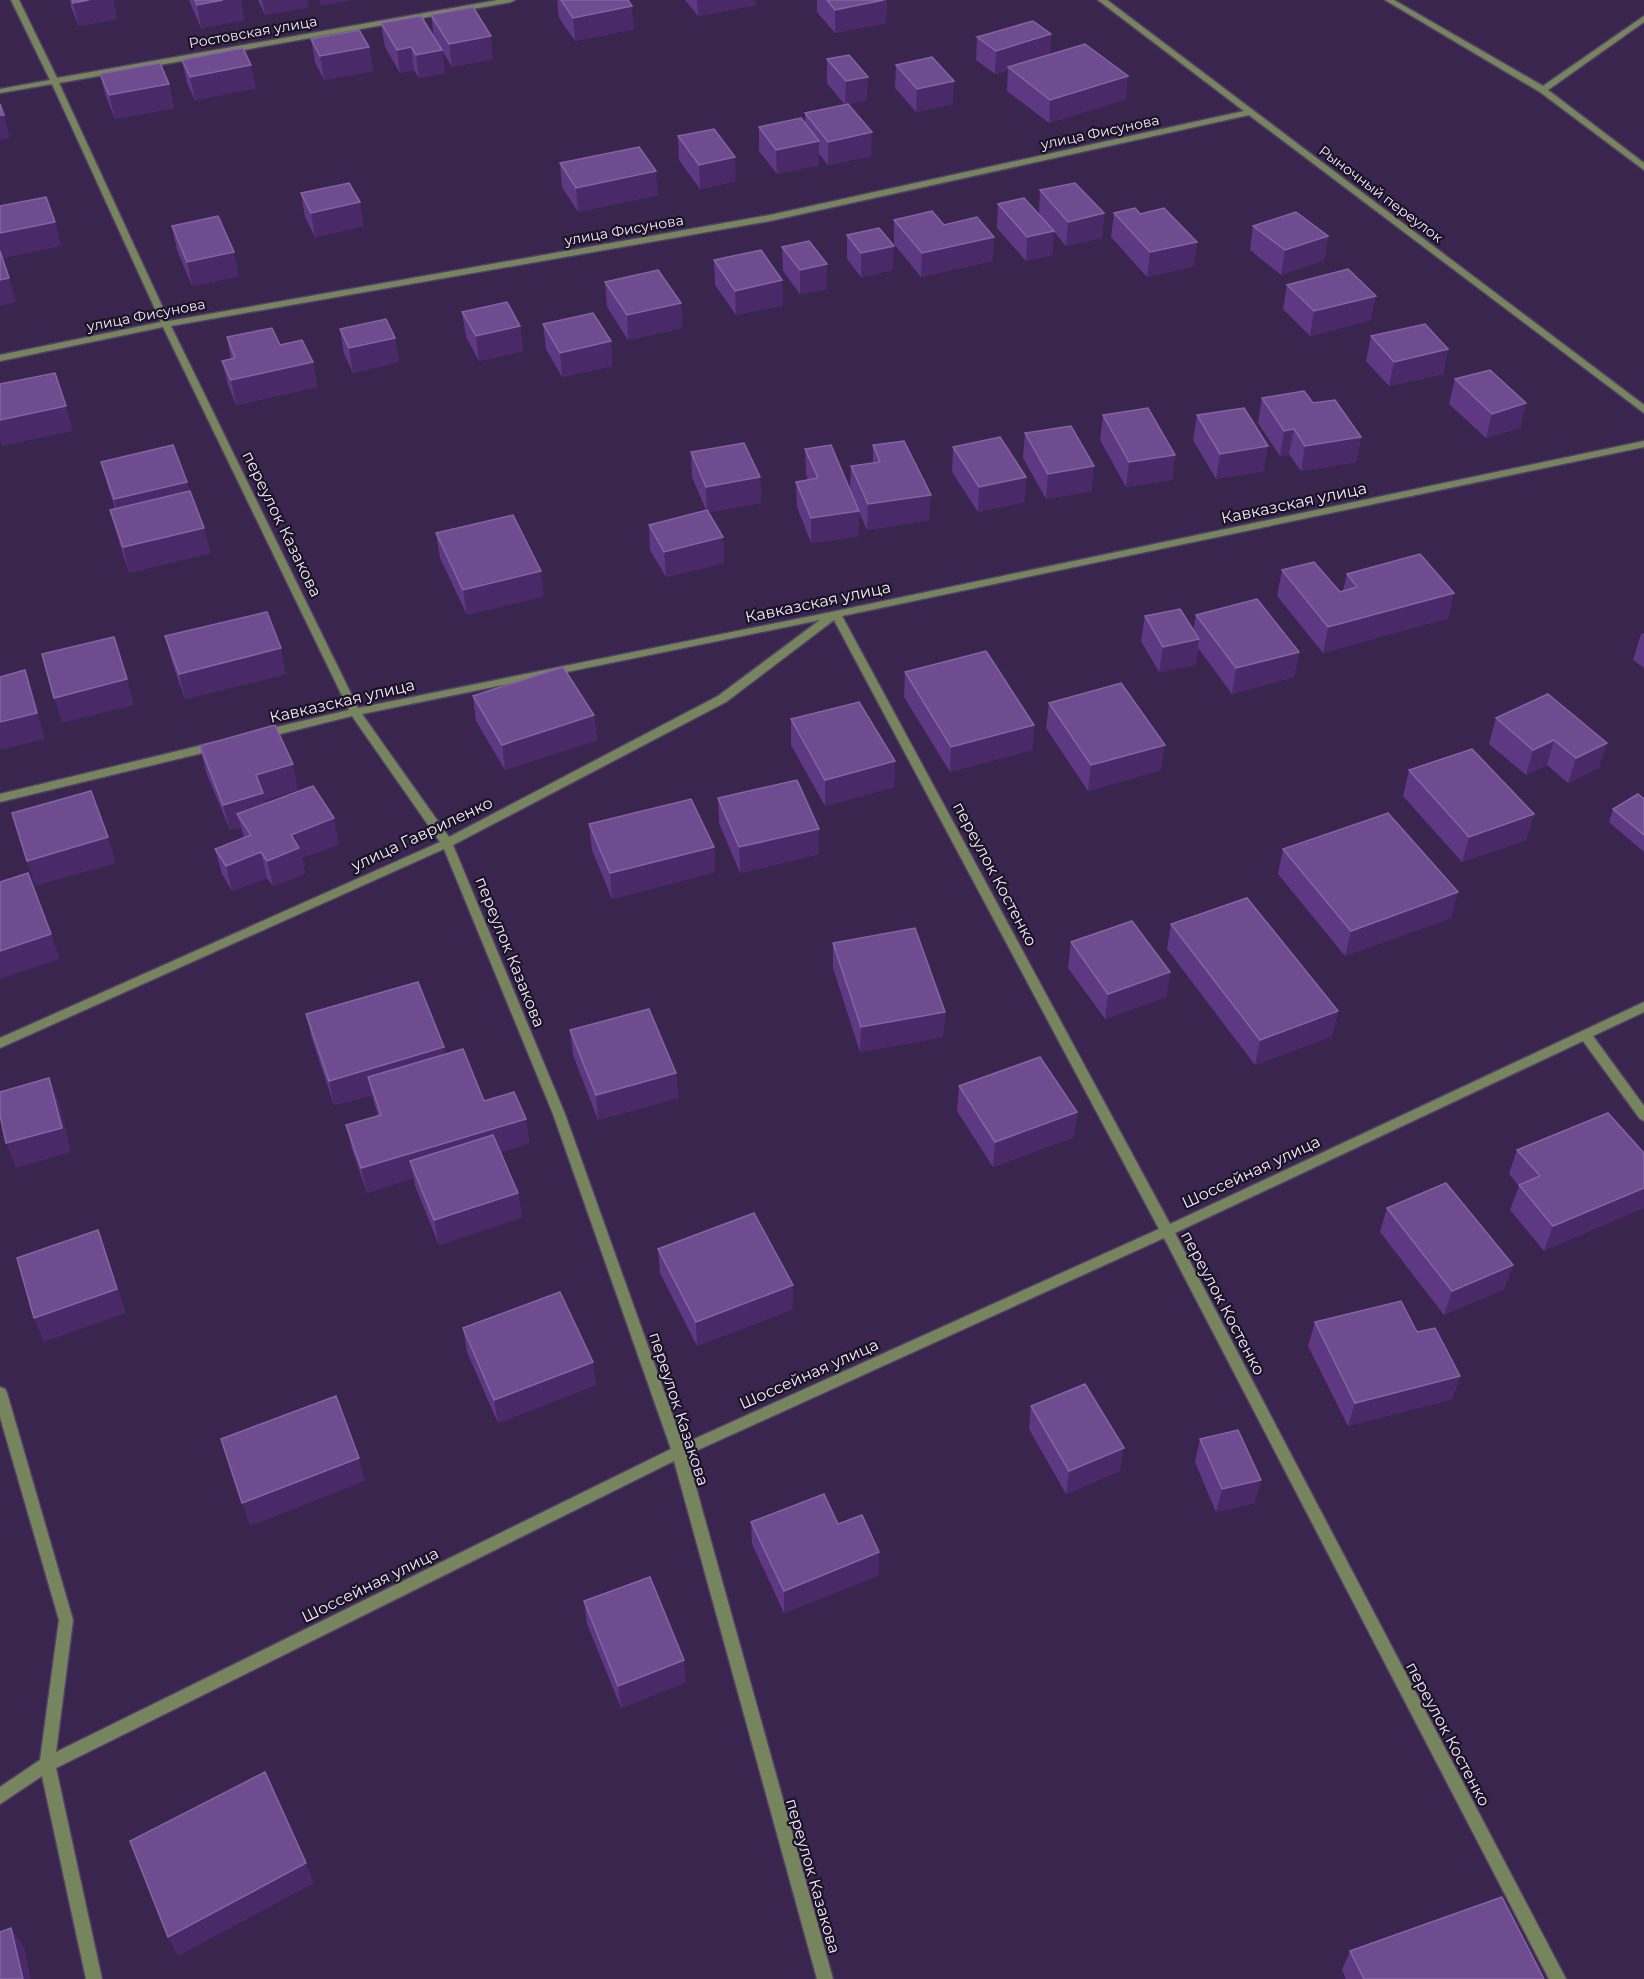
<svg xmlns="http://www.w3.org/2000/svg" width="1644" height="1979" font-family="Montserrat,sans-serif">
<rect width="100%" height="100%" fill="#39254e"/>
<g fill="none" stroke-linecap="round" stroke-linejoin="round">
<defs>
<path id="minor" d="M11,0H19L57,78L498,0H515L511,2L59,83L169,321L770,215L1244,111L1098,0H1107L1644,405V413L1249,115L770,221L171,326L358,708L836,611L1644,441V447L842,616L1170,1224L1644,1002V1012L1593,1036L1644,1106V1121L1640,1119L1583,1041L1175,1233L1566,1979H1549L1164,1238L687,1455L833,1979H817L674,1461L56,1768L102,1979H86L42,1776L0,1804V1787L40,1760L59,1620L0,1417V1387L5,1389L7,1393L73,1620L56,1752L671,1449L553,1114L444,849L0,1048V1038L440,842L352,716L264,738L259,734L264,730L349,710L163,327L0,361V355L161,322L52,84L0,93V89L50,80ZM820,620L718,696L449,837L362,714ZM834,620L1159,1229L683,1444L565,1114L453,845L726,702Z
M1385,0H1394L1543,86L1644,16V22L1548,90L1644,163V170L1540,92Z
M215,742L219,743L220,746L219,749L0,802V794Z"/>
</defs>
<use href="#minor" stroke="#534166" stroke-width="3"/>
<use href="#minor" fill="#77855f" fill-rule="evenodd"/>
</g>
<path fill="#5f3883" d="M70,0H113L117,19L79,26L71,7Z
M189,0H241L244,20L201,28Z
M258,0H307L309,7L265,15Z
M557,0H628L634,29L575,41L559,18Z
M685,0H756V5L698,16Z
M817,0H887L886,23L835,33L817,12Z
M431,15L493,59L452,67L442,50L445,73L419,78L414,70L400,73L385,47L381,23L434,38Z
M1051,34L1050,55L1126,99L1049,123L1007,91L1008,70L995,74L976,60L977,37Z
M311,39L369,47L373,71L324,80L315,62Z
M827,59L867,100L848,104L871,156L828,165L819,154V165L777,174L759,151V127L805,123V113L845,105L827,83Z
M182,60L256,88L195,100L187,83Z
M896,65L953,104L916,112L895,88Z
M100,74L169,84L174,108L115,119L106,97Z
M678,136L736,181L700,189L679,160Z
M560,163L658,195L578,212L562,187Z
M1040,190L1104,213L1102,238L1066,246L1054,232L1052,255L1026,261L997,228L998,204L1039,214Z
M301,193L364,226L315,237L305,217Z
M1114,213L1140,214L1197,242L1194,266L1147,277L1111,237Z
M894,220L944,225L994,237L992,261L921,277L894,244Z
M172,226L239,276L192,286L177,250Z
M1253,226L1328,236L1324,260L1281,275L1250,250Z
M847,235L893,270L861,277L847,259Z
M782,247L827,289L800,294L783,271Z
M714,260L782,280L783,305L736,315L715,285Z
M605,282L681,303L682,328L628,340L607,307Z
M1287,285L1371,320L1310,336L1283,309Z
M462,312L520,326L523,351L479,361L466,337Z
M543,324L611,341L612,366L562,377L546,349Z
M340,329L395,338L399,362L353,373L344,354Z
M1371,336L1448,349L1443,374L1389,386L1366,361Z
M227,337L280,345L313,362L317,387L236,405L228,385L222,361L231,359Z
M1455,379L1526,403L1520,428L1486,438L1449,404Z
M1262,398L1313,403L1361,437L1356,462L1301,471L1289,454L1280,456L1258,423Z
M1103,415L1175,455L1172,480L1126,487L1100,440Z
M1197,415L1264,471L1216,479L1193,440Z
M1025,433L1092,491L1046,499L1023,458Z
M873,445L929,520L867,530L859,512V536L811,543L797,507L796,482L808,480L806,474L805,449L850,491L851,466L873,463Z
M953,447L1026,477L1024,502L978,512L952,472Z
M691,452L760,477L761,503L708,512L723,537L724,563L666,577L650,550L649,525L706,510L692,477Z
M101,462L187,482L189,491L204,528L210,553L129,573L117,535L110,510L115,508L108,487Z
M436,533L544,596L467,615L440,558Z
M1282,570L1340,592L1343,591L1347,574L1454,593L1448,618L1323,653L1277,596Z
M1196,615L1299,652L1294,677L1232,694L1198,648L1195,665L1159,672L1141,641L1145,616L1193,631Z
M1644,633V668L1633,660L1641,634Z
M165,636L286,674L185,699L172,662Z
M905,672L1034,725L1032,750L950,772L904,697Z
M1548,694L1599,768L1568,783L1547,765L1526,775L1489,744L1496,718Z
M473,696L594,715L597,740L505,770L476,721Z
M1049,703L1161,770L1088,791L1046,728Z
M791,719L895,761L894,787L825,806L791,745Z
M200,746L298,790L264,800L265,803L339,844L302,858L305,874L273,886L267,878L232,891L222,874L215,849L244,838L241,827L230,830L206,772Z
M1409,770L1534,814L1526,840L1462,862L1403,796Z
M718,798L819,854L740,873L719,823Z
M1644,799V852L1609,822L1613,809Z
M589,824L714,847L715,872L612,899L592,850Z
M1283,849L1451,918L1345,956L1278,874Z
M1171,924L1338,1011L1332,1036L1255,1065L1167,949Z
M1071,942L1170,972L1166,997L1105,1019L1068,968Z
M833,943L945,1012L943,1037L860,1052L833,968Z
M306,1014L445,1055L484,1101L526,1119L529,1143L501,1152L518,1193L522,1217L439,1245L415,1186L414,1178L367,1193L352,1149L346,1125L378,1116L372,1095L334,1105L312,1039Z
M570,1030L676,1073L678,1098L598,1120L573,1055Z
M959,1086L1077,1112L1074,1137L993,1167L957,1111Z
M1517,1150L1644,1153L1544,1251L1510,1210L1519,1186L1509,1174Z
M1387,1208L1513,1265L1504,1289L1444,1315L1380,1232Z
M658,1249L793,1309L697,1346L660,1273Z
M1315,1322L1417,1332L1460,1376L1452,1399L1348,1426L1308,1346Z
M463,1328L596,1385L498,1423L467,1352Z
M1031,1406L1120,1471L1066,1494L1029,1429Z
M1200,1439L1255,1503L1216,1512L1195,1462Z
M751,1522L838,1524L879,1575L784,1613L752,1544Z
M584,1601L686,1682L621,1708L587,1624Z
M1350,1951L1544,1979H1346L1342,1970Z"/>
<path fill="#492968" d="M89,0H113L117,19L79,26L73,3Z
M223,0H241L244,20L201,28L197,5Z
M262,0H307L309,7L265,15Z
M320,0H354L320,6Z
M697,0H756V5L698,16Z
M884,0H887L886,23L835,33V10Z
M632,6L634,29L575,41L573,18Z
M1051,34L1050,57L1008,67V70L995,74L996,51Z
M491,36L493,59L452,67L449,44Z
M369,47L373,71L324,80L320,56Z
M411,47L414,70L400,73L397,50Z
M442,50L445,73L419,78L416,55Z
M251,65L256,88L195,100L190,77Z
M1128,76L1126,99L1049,123L1050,100Z
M868,77L867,100L845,105L846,81Z
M954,81L953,104L916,112L917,89Z
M169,84L174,108L115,119L109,95Z
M0,115H4L10,138L0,140Z
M872,132L871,156L828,165V142Z
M819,141V165L777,174L776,150Z
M735,157L736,181L700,189L699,165Z
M656,171L658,195L578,212L576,188Z
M360,202L364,226L315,237L311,213Z
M1104,213L1102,238L1066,246L1068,222Z
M55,222L61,246L0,259V233Z
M1054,231L1052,255L1026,261L1027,237Z
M1328,236L1324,260L1281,275L1285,250Z
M994,237L992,261L921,277L922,253Z
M1197,242L1194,266L1147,277L1150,252Z
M894,246L893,270L861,277V253Z
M234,252L239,276L192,286L187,262Z
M827,264V289L800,294V270Z
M9,278L16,302L0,306V280Z
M782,280L783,305L736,315L735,291Z
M1376,296L1371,320L1310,336L1314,311Z
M681,303L682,328L628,340L627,315Z
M520,326L523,351L479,361L476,336Z
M395,338L399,362L353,373L349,348Z
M611,341L612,366L562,377L560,353Z
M1448,349L1443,374L1389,386L1394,362Z
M313,362L317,387L236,405L231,380Z
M1526,403L1520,428L1486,438L1492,414Z
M66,406L73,431L2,446L0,438V420Z
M1294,429L1289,454L1280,456L1284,431Z
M1361,437L1356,462L1301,471L1305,446Z
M1268,446L1264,471L1216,479L1220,454Z
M1175,455L1172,480L1126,487L1129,462Z
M1094,466L1092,491L1046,499L1048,474Z
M760,477L761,503L707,512L706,487Z
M1026,477L1024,502L978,512L979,487Z
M187,482L193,507L121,524L114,499Z
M931,495L929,520L867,530L868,504Z
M859,511V536L811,543V518Z
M204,528L210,553L129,573L123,547Z
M723,537L724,563L666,577L664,552Z
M541,571L544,596L467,615L463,590Z
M1454,593L1448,618L1323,653L1328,627Z
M1199,639L1195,665L1159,672L1163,647Z
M281,648L286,674L185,699L179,674Z
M1299,652L1294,677L1232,694L1236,668Z
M25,670L45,739L0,750V722Z
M127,679L134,705L62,723L54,698Z
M594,715L597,740L505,770L502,745Z
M1034,725L1032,750L950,772L951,747Z
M1554,740L1547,765L1526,775L1533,750Z
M1607,743L1599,768L1568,783L1576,758Z
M1165,745L1161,770L1088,791L1091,765Z
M895,761L894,787L825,806V780Z
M293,764L298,790L264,800L269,818L237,814L241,827L230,830L223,805L256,775Z
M1534,814L1526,840L1462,862L1469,837Z
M334,818L339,844L302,858L305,874L273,886L267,861L291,835Z
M819,829V854L740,873L739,847Z
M108,837L116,863L35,886L27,861Z
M714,847L715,872L612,899L610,873Z
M261,852L267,878L232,891L226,866Z
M1458,892L1451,918L1345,956L1351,931Z
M51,934L60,959L0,979V951Z
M1170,972L1166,997L1105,1019L1108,994Z
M1338,1011L1332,1036L1255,1065L1260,1040Z
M945,1012L943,1037L860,1052L861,1027Z
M444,1047L448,1072L368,1077L372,1095L334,1105L329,1081Z
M676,1073L678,1098L598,1120L596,1095Z
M49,1078L59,1103L71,1152L16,1168L6,1143Z
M1077,1112L1074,1137L993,1167L995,1142Z
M526,1119L529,1143L417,1177L410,1161L414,1178L367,1193L361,1168Z
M1644,1188V1208L1544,1251L1553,1226Z
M518,1193L522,1217L439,1245L434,1220Z
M98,1230L107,1255L126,1313L44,1342L34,1318Z
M1513,1265L1504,1289L1444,1315L1452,1291Z
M793,1285V1309L697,1346L696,1322Z
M593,1362L596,1385L498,1423L494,1400Z
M1460,1376L1452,1399L1348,1426L1355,1403Z
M1124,1448L1120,1471L1066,1494L1069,1471Z
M359,1458L365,1481L250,1526L242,1503Z
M1261,1480L1255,1503L1216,1512L1222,1489Z
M879,1552V1575L784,1613V1591Z
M684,1660L686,1682L621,1708L618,1686Z
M306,1863L314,1883L178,1956L168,1937Z
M11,1928L24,1947L31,1979H23Z"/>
<path fill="#6f4c90" stroke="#8365a1" stroke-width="1.5" d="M72,0H89L73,3Z
M195,0H223L197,5Z
M561,0H628L632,6L573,18Z
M827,0H884L835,10Z
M473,7L491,36L449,44L431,15Z
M421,16L442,50L416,55L411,47L397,50L381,23Z
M1033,21L1051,34L996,51L977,37Z
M359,30L369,47L320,56L311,39Z
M1085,44L1128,76L1050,100L1008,67Z
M243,48L251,65L190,77L182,60Z
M849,55L868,77L846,81L827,59Z
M932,57L954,81L917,89L896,65Z
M160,63L169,84L109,95L100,74Z
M0,104L4,115H0Z
M848,104L872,132L828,142L805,113Z
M801,118L819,141L776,150L759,127Z
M714,129L735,157L699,165L678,136Z
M639,147L656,171L576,188L560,163Z
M349,183L360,202L311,213L301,193Z
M1075,183L1104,213L1068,222L1040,190Z
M46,197L55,222L0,233V206Z
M1024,198L1054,231L1027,237L998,204Z
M1135,208L1140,214L1164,208L1197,242L1150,252L1114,213Z
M932,211L944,225L977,217L994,237L922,253L894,220Z
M1296,212L1328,236L1285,250L1253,226Z
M218,216L234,252L187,262L172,226Z
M879,228L894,246L861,253L847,235Z
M809,241L827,264L800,270L782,247Z
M761,250L782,280L735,291L714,260Z
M0,251L9,278L0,280Z
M1348,269L1376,296L1314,311L1287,285Z
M658,270L681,303L627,315L605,282Z
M507,302L520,326L476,336L462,312Z
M593,313L611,341L560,353L543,324Z
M386,319L395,338L349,348L340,329Z
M1425,324L1448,349L1394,362L1371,336Z
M272,328L280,345L302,340L313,362L231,380L222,361L235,358L227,337Z
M1490,370L1526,403L1492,414L1455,379Z
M55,373L66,406L0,420V384Z
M1304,391L1313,403L1335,400L1361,437L1305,446L1294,429L1284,431L1262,398Z
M1148,408L1175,455L1129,462L1103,415Z
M1244,408L1268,446L1220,454L1197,415Z
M1071,426L1094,466L1048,474L1025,433Z
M1000,437L1026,477L979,487L953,447Z
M904,441L931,495L868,504L851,466L880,462L873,445Z
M744,443L760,477L706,487L691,452Z
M173,445L187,482L114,499L101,462Z
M831,445L859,511L811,518L796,482L818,478L805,449Z
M190,491L204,528L123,547L110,510Z
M707,510L723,537L664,552L649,525Z
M513,515L541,571L463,590L436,533Z
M1420,554L1454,593L1328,627L1282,570L1314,562L1340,592L1357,587L1347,574Z
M1257,599L1299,652L1236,668L1196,615Z
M1180,609L1199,639L1163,647L1145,616Z
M267,612L281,648L179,674L165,636Z
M114,637L127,679L54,698L42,654Z
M986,651L1034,725L951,747L905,672Z
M563,667L594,715L502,745L473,696Z
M25,670L37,713L0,722V677Z
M1121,683L1165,745L1091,765L1049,703Z
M1548,694L1607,743L1576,758L1554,740L1533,750L1496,718Z
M859,702L895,761L825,780L791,719Z
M275,725L293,764L256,775L263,793L223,805L200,746Z
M1472,749L1534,814L1469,837L1409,770Z
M797,780L819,829L739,847L718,798Z
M313,786L334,818L291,835L299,848L267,861L261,852L226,866L215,849L251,835L237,814Z
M91,791L108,837L27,861L12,813Z
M1638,794L1644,799V835L1613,809Z
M691,799L714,847L610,873L589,824Z
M1388,813L1458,892L1351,931L1283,849Z
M28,873L51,934L0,951V882Z
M1247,898L1338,1011L1260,1040L1171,924Z
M1132,921L1170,972L1108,994L1071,942Z
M915,928L945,1012L861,1027L833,943Z
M418,982L444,1047L329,1081L306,1014Z
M649,1009L676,1073L596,1095L570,1030Z
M463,1049L484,1101L514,1092L526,1119L361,1168L346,1125L381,1115L368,1077Z
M1040,1057L1077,1112L995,1142L959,1086Z
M49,1078L62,1128L6,1143L0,1115V1092Z
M1608,1113L1644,1153V1188L1553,1226L1519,1185L1540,1176L1517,1150Z
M493,1135L518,1193L434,1220L410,1161Z
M1446,1183L1513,1265L1452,1291L1387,1208Z
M754,1213L793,1285L696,1322L658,1249Z
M98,1230L117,1289L34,1318L17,1258Z
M560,1292L593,1362L494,1400L463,1328Z
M1401,1301L1417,1332L1435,1328L1460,1376L1355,1403L1315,1322Z
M1085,1384L1124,1448L1069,1471L1031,1406Z
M336,1396L359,1458L242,1503L221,1439Z
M1238,1430L1261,1480L1222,1489L1200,1439Z
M824,1494L838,1524L862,1515L879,1552L784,1591L751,1522Z
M650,1577L684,1660L618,1686L584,1601Z
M265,1772L306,1863L168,1937L130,1841Z
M1502,1897L1544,1979H1364L1350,1951Z
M11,1928L23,1979H0V1932Z"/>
<g text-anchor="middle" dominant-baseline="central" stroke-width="4.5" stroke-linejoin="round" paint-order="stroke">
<g font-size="14" fill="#f2ebfb" stroke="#1c1326">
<text transform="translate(253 32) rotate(-10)">Ростовская улица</text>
<text transform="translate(1100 132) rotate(-12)">улица Фисунова</text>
<text transform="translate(1381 194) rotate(37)">Рыночный переулок</text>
<text transform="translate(624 230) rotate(-10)">улица Фисунова</text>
<text transform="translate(146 315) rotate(-11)">улица Фисунова</text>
</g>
<g font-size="16" fill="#f2ebfb" stroke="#1c1326">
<text transform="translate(1294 503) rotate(-12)">Кавказская улица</text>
<text transform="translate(282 524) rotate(64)">переулок Казакова</text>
<text transform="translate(818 602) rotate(-12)">Кавказская улица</text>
<text transform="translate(342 701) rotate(-13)">Кавказская улица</text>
<text transform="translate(422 834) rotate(-25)">улица Гавриленко</text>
<text transform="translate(995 874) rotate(62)">переулок Костенко</text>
<text transform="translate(510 952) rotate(68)">переулок Казакова</text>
<text transform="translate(1251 1172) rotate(-25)">Шоссейная улица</text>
<text transform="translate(1223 1303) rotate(62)">переулок Костенко</text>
<text transform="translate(809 1374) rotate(-24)">Шоссейная улица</text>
<text transform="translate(679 1409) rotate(72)">переулок Казакова</text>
<text transform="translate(370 1585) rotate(-26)">Шоссейная улица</text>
<text transform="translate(1448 1734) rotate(62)">переулок Костенко</text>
<text transform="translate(813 1876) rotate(74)">переулок Казакова</text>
</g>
</g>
</svg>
